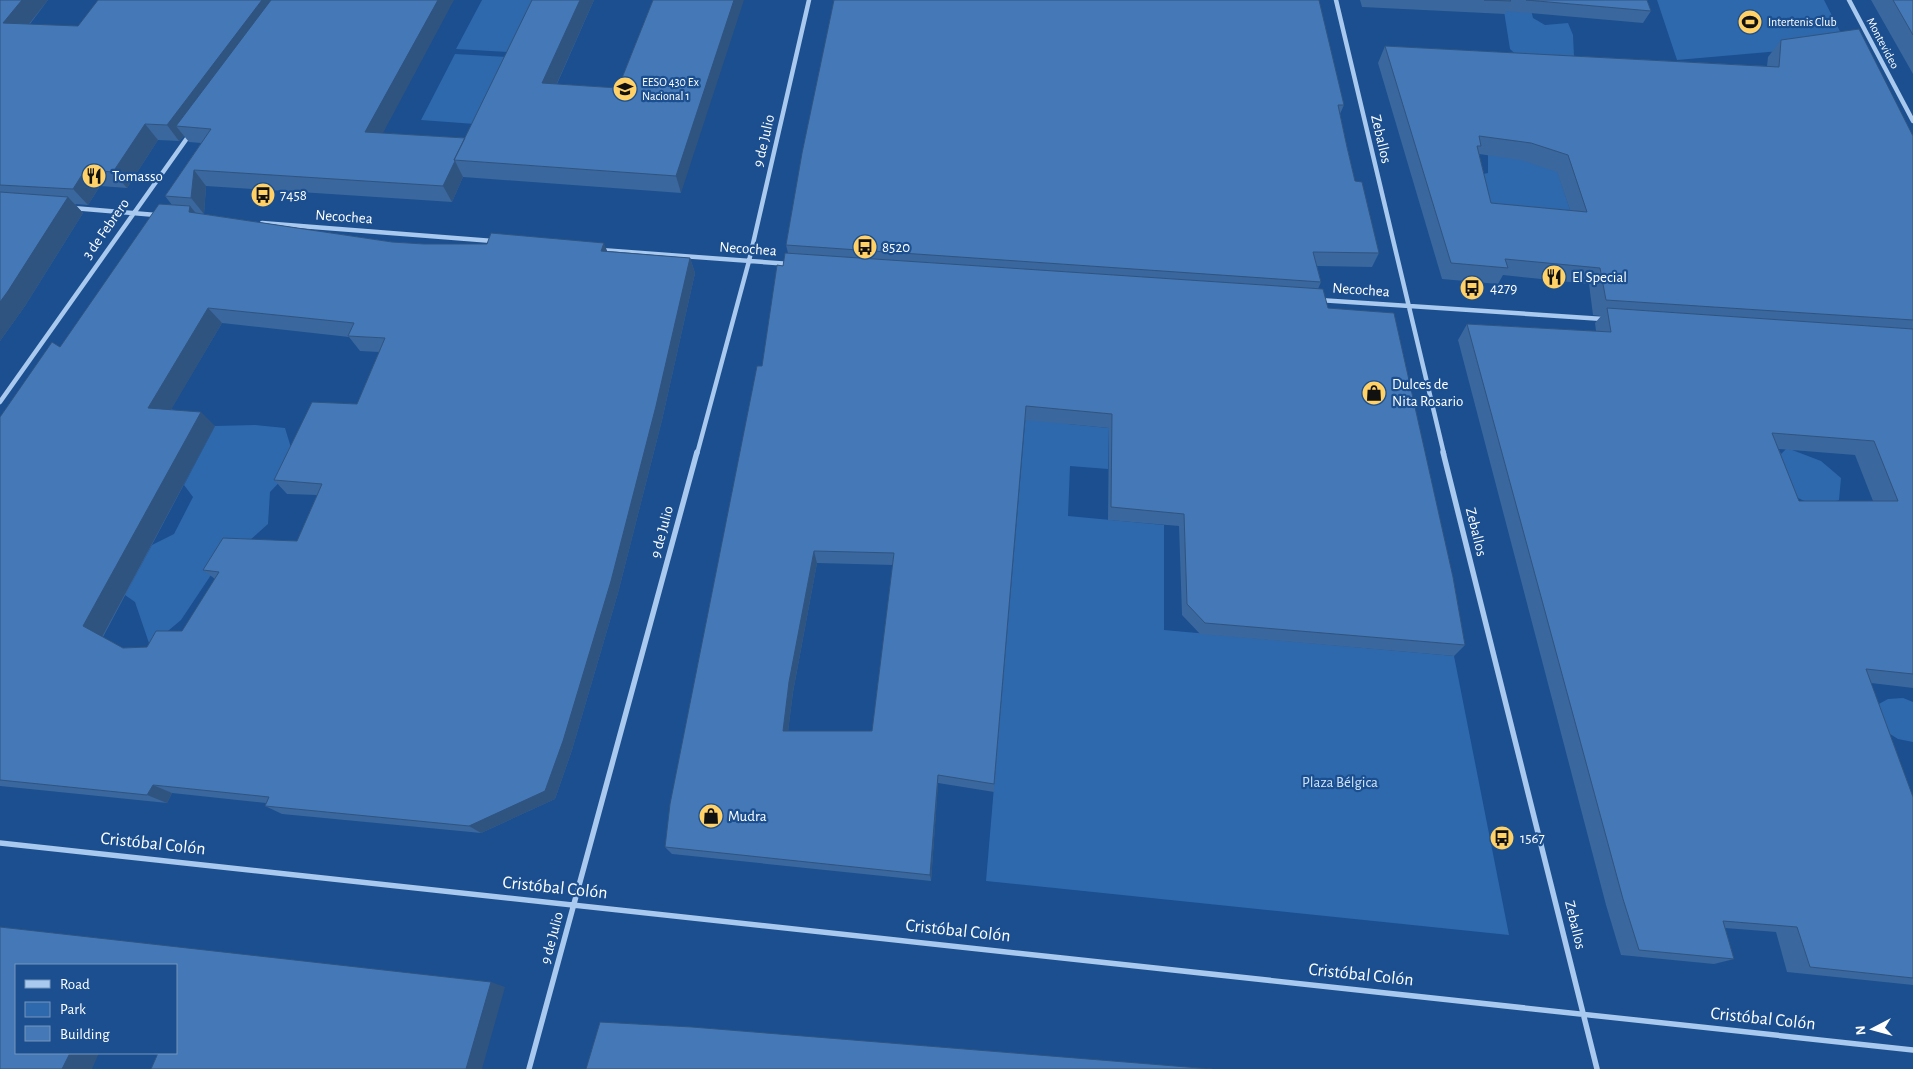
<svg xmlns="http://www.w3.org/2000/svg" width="1913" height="1069" font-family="'Alegreya Sans',sans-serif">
<rect width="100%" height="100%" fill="#1b4f8f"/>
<path fill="#2e69ad" d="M482,0H533L508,52L456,49Z
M1657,0H1824L1847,45L1677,60Z
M1530,5L1533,18L1545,25L1568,23L1573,35L1574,57L1528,66L1510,49L1504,11Z
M455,54L507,57L475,124L421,120Z
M1488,154C1510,155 1532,161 1555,164L1576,228L1508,237L1474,176L1488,173Z
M1027,400L1068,424L1109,428L1108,469L1070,466L1068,516L1164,525V630L1454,656L1509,935L986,881Z
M255,425L285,428L292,451L291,470L270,492L268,524L211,575L181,620L150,646L135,602L125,595L152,545L174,534L193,497L184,485L215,426Z
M1787,448L1821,461L1841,478L1839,500C1815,508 1806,503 1784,490L1777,458Z
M1903,698L1913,702V742L1898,739L1882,729L1877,705L1888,699Z"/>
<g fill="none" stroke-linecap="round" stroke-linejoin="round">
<path stroke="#a9c9ee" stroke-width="4.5" d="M1336,0L1444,454
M1849,0L1913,121
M73,208L156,215
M262,223L493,241
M601,250L790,264
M1319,300L1603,319
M0,402L190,134
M697,454L749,261L809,0"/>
<path stroke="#a9c9ee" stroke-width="5.5" d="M1443,452L1597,1069
M0,843L1913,1050
M529,1069L697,452"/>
</g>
<path fill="#3a679d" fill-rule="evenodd" d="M0,0H48L30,24L383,133L465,138L532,0H594L557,84L618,88L653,0L681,193L463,177L452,202L206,186L204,214L197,213L392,242L424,244L608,251L690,258L695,273L662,420L618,593L572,750L555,799L481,833L282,814L265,806L266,803L172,793L167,803L0,786V417L60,347L172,205L165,196L201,143L189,142L184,136L179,141L158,140L127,188L100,186L88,205L75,204L83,213L25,306L0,341ZM222,323L349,337L360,351L379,352L357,404L274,480L287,494L317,495L297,541L203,570L215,579L182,631L147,647L123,648L103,637L215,426L171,409Z
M834,0L1344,105L1340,114L1347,147L1355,181L1379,253L1372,267L1317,266L1321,282L1318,289L1328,308L1465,645L1454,656L1200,634L1182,615L1179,526L1108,520L1109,428L1025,420L994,792L938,783L931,881L672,854L665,847L783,266L788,253L786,245ZM817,563L893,565L872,731H788L793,692Z
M1360,0H1647L1651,11L1643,23L1506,11L1505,14L1362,7Z
M1871,0H1913V74Z
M1781,40L1913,136V688L1871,683L1913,797V985L1787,972L1776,932L1725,928L1734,959L1714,964L1621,955L1606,905L1458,340L1467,324L1596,331L1595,323L1601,316L1593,315L1589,284L1503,275L1498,284L1442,279L1378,63L1385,46L1767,66L1768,57ZM1479,154L1521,160L1557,172L1570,210L1491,203ZM1779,449L1855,455L1873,501H1799Z"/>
<path fill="#305480" d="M22,0H48L17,39L3,23Z
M262,0H284L176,126L184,136L179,141L167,125Z
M438,0H454L375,148L365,132Z
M580,0H594L549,101L542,83Z
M734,0H744L681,193L676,176Z
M145,124L158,140L127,188L113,172Z
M455,161L463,177L452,202L443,186Z
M85,170L100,186L88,205L73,189Z
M194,170L206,186L204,214L191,198Z
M68,197L83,213L25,306L0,341V302Z
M190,206L203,222L189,212Z
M604,243L610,258L601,251Z
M690,258L695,273L662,420L618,593L572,750L555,799L481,833L469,826Z
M208,308L222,323L164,422L148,408Z
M201,412L215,426L102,637L83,626Z
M814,551L817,563L793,692L787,740L783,731L789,682Z
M938,775V783L931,881L930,875Z
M153,785L172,793L167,803L147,795Z
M491,982L505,987L482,1069H466Z
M70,1053H99L92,1069H62Z"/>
<path fill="#4478b7" stroke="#305480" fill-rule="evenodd" d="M0,0H22L3,23L78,26L98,0H262L167,125L145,124L113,172L85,170L73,189L0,185Z
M271,0H438L365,132L465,138L454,160L455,161L443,186L194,170L191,198L165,196L211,129L176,126Z
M532,0H580L542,83L618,88L653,0H734L676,176L454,160Z
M834,0H1319L1344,105H1338L1347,147L1355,181L1362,182L1379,253L1313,252L1321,282L786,245L802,153Z
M1484,0H1510L1511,1Z
M1526,0H1647L1651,11Z
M1893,0H1913V35Z
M1859,29L1913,136V320L1606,300L1600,268L1505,259L1508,268L1451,263L1385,46L1779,67L1781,40ZM1479,136L1531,143L1568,155L1587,212L1491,203L1477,146H1481Z
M0,192L68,197L8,291L0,302Z
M159,204L190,206L189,212L392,242L424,244H487L491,233L604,243L601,251L690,258L656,406L611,581L563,741L545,791L469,826L265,806L269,797L153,785L147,795L0,780V417L52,342L60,347ZM208,308L354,323L348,336L385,338L357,404L312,402L274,480L322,484L297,541L223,538L203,570L219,572L182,631H156L147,647L123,648L83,626L201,412L148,408Z
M785,253L1323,289L1328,308L1394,313L1453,577L1465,645L1205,623L1187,604L1184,514L1111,507L1112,414L1026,406L994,784L938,775L930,875L665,847L670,804L757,366H762L777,265L783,266ZM814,551L894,553L872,731H783L789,682Z
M1607,308L1913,329V674L1866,669L1913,797V978L1810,967L1797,927L1723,921L1734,959L1639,950L1623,899L1467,324L1611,332ZM1772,433L1874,441L1898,501H1799Z
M0,927L491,982L466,1069H151L158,1053H176V965H16V1053H70L62,1069H0Z
M600,1022L692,1027L1212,1069H586Z"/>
<defs>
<symbol id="stadium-disc" viewBox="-11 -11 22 22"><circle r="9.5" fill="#ffd166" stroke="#1b4f8f"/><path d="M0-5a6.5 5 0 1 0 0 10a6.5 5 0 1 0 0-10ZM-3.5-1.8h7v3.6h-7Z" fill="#111"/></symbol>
<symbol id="school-disc" viewBox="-11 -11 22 22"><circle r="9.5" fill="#ffd166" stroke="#1b4f8f"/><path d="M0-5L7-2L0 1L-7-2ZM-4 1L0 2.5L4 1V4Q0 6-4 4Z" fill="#111"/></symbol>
<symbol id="restaurant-disc" viewBox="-11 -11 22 22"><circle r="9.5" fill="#ffd166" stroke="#1b4f8f"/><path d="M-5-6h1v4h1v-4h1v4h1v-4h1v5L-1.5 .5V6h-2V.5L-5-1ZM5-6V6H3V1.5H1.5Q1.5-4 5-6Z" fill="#111"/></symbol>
<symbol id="bus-disc" viewBox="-11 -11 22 22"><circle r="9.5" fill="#ffd166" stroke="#1b4f8f"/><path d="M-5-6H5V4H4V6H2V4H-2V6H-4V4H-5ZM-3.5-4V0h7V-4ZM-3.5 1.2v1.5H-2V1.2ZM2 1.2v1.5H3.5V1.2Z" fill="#111"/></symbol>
<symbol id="shop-disc" viewBox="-11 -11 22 22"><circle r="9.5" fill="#ffd166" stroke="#1b4f8f"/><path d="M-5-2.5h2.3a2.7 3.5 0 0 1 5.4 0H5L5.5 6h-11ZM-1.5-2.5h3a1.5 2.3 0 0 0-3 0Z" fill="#111"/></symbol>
</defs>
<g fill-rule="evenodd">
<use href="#stadium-disc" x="1736" y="8" width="28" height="28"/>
<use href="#school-disc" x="611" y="75" width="28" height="28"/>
<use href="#restaurant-disc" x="80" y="162" width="28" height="28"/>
<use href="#bus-disc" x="249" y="181" width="28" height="28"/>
<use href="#bus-disc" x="851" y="233" width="28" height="28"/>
<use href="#restaurant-disc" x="1540" y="263" width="28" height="28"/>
<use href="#bus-disc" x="1458" y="274" width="28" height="28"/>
<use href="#shop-disc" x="1360" y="379" width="28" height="28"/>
<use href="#shop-disc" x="697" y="802" width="28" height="28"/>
<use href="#bus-disc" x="1488" y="824" width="28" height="28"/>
</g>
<g text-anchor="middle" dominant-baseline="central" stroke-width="4.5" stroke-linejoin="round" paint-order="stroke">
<g font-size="12" fill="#fff" stroke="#1b4f8f" text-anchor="start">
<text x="1768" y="22">Intertenis Club</text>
<text x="642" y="82">EESO 430 Ex<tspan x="642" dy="14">Nacional 1</tspan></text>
</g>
<g font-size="12" fill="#fff" stroke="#1b4f8f">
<text transform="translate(1883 43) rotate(62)">Montevideo</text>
</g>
<g font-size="15" fill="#fff" stroke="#1b4f8f">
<text transform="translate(1381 139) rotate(77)">Zeballos</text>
<text transform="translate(764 141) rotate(-77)">9 de Julio</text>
<text transform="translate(344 217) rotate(4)">Necochea</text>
<text transform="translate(106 229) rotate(-55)">3 de Febrero</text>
<text transform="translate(748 249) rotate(4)">Necochea</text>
<text transform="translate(1361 290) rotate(4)">Necochea</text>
<text transform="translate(662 532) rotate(-75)">9 de Julio</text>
<text transform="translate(1476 532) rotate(76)">Zeballos</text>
<text transform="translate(1575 925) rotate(76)">Zeballos</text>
<text transform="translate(552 938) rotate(-75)">9 de Julio</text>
</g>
<g font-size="15" fill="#fff" stroke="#1b4f8f" text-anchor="start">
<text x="112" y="176">Tomasso</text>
<text x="280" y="195">7458</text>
<text x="882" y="247">8520</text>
<text x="1572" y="277">El Special</text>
<text x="1490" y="288">4279</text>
<text x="1392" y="384">Dulces de<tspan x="1392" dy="17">Nita Rosario</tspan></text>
<text x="728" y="816">Mudra</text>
<text x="1520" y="838">1567</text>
</g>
<g font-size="15" fill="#cfe3fa" stroke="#1b4f8f">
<text x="1340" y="782">Plaza Bélgica</text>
</g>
<g font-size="18" fill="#fff" stroke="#1b4f8f">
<text transform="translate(153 844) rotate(6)">Cristóbal Colón</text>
<text transform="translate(555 888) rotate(6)">Cristóbal Colón</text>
<text transform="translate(958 931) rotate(6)">Cristóbal Colón</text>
<text transform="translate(1361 975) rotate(6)">Cristóbal Colón</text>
<text transform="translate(1763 1019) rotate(6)">Cristóbal Colón</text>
</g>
</g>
<rect x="15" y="964" width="162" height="90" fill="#1b4f8f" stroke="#7695bc"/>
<rect x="25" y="980" width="25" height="8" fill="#a9c9ee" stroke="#7695bc"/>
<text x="60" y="989" font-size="15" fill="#ffffff">Road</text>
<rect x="25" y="1002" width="25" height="15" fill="#2e69ad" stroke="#7695bc"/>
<text x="60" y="1014" font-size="15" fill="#ffffff">Park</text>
<rect x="25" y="1026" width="25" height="15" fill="#4478b7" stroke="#7695bc"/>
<text x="60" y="1039" font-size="15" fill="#ffffff">Building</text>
<g transform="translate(1873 1029) rotate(264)" stroke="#1b4f8f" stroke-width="4" paint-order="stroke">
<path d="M0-4L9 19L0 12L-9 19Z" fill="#ffffff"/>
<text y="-8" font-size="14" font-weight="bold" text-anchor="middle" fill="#ffffff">N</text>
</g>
</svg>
